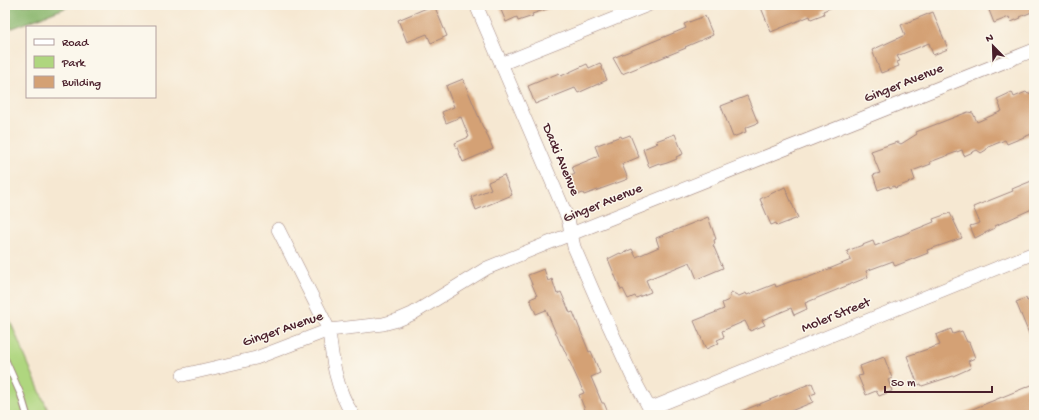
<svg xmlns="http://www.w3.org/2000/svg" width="1039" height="420" font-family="'Gochi Hand',sans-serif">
<rect width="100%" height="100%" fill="#fbf7ec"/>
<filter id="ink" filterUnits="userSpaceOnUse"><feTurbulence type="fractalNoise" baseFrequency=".025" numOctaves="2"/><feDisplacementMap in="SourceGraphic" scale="8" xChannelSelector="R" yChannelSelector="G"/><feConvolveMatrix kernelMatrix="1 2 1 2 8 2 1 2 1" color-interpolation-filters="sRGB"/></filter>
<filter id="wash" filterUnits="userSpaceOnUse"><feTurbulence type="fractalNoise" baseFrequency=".012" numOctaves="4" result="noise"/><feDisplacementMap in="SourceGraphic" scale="16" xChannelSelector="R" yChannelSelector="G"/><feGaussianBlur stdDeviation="0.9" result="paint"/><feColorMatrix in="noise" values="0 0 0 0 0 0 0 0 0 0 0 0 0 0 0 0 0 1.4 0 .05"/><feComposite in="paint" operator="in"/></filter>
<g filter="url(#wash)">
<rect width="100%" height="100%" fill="#f6e8d2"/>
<path fill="#afd67f" stroke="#7c7a55" d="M5,309L50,415H5Z"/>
<path fill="#8bb76e" stroke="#6a6b4c" d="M5,5H73L5,31Z"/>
<g id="blocks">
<path fill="#d4a174" d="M434,5L447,36L431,43L427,34L407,42L398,20Z
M499,5H553V7L532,14L533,16L518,21L517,17L506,22Z
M760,5H837L823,11L824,14L811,19L810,16L771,32Z
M987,5H1034V11L1020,17L1021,18L1011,22L1009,17L994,23Z
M933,12L948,49L933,55L929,43L897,56L900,61L897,62L899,66L881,73L872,50L905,35L901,25Z
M705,16L713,35L685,47L686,48L622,74L613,58L686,28L684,24Z
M600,63L607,80L578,93L575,88L535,104L528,86L559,73L561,76L587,64L589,68Z
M463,79L484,130H485L493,149L463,162L455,143L469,137L461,117L446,123L442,112L454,107L446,86Z
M1034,91V133L1007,144L1005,140L988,147L986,150L981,153L977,150L964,156L962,150L930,162L931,164L912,171L915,180L895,188L894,186L890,188L889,186L878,190L873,175L880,173L871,151L897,142L901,144L917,134L916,132L968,112L973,113L977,122L1002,111L997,99L1012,92L1014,97L1026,92L1028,94Z
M747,96L758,123L745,128L746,132L733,137L721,106Z
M675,134L683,154L676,157L677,159L667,163L660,165L659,163L649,167L643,149L658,143L656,141Z
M630,135L639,157L622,164L628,179L584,195L583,193L575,196L567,178L575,174L572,167L599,156L595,146L621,136L622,138Z
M504,175L512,195L476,210L471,197L491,189L488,182Z
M1034,180V208L995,226V228L975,238L970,226L980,223L973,207L1013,191L1012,189Z
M785,187L798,218L777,226L776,223L771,225L760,199Z
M950,213L962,238L927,250L928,253L895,266L893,261L866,271L868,277L805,303L807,309L794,315L791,308L762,320L765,325L750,331L745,321L722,331L724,337L717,340L719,343L706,349L694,321L724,309L722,303L729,300L731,292L739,296L746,293L747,295L775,284L776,287L792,281L807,278L851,260L847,251L873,241L875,246L934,222L933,219Z
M708,217L716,239L714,240L715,244L713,245L723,268L697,279L690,262L646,280L651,292L636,298L635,296L628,299L623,289L621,290L608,259L620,253L621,254L632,249L636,257L659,247L656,238Z
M544,269L548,281L552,279L557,294L561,292L570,313L573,312L589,352L591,351L600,373L591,377L602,403H604L609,415H587L579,395L584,393L562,345H561L546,310L536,314L530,299L537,296L528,275Z
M1026,298L1027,301L1034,298V346L1016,302Z
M951,329L953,334L962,331L967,342H969L975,358L968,361L971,368L953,376L922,386L921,384L918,385L907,356L940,345L936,335Z
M884,357L892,378L888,380L892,391L879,396L876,391L866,395L858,376L863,375L860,366Z
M812,383L816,393L810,395L813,402L781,415H732Z
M1034,384V415H958L1002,397Z"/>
</g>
</g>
<g filter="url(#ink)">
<use href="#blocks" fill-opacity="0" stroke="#a0847e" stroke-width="1"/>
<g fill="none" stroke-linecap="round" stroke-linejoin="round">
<defs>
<path id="service" d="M5,359L21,395L27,415"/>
<path id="minor" d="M476,5L568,219L574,247L597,300L632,376L653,415
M501,64L648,5
M278,229L329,330C332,359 336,390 353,415
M183,375L256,358L329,330L383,324L398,320L412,314L487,268L541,246L1034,50
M649,409L1034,253"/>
</defs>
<use href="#service" stroke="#a0847e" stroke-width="8"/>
<use href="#minor" stroke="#a0847e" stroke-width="14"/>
<use href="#service" stroke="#fff" stroke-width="6"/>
<use href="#minor" stroke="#fff" stroke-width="13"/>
</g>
</g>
<g text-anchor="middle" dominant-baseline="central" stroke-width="3" stroke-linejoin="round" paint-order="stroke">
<g font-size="14" fill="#4a1f2b" stroke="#fbf7ec">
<text transform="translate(904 84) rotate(-22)">Ginger Avenue</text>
<text transform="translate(560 160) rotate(67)">Dacki Avenue</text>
<text transform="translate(603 204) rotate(-22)">Ginger Avenue</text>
<text transform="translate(836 316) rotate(-22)">Moler Street</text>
<text transform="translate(283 330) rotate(-19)">Ginger Avenue</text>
</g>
</g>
<rect width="1039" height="420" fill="none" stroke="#fbf7ec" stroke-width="20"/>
<rect x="26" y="26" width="130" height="72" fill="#fbf7ec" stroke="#b4a19f"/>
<rect x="34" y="39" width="20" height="6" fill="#ffffff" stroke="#b4a19f"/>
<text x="62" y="46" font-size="12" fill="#4a1f2b">Road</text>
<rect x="34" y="56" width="20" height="12" fill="#afd67f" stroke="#b4a19f"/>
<text x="62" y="66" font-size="12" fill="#4a1f2b">Park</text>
<rect x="34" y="76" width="20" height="12" fill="#d4a174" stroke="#b4a19f"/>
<text x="62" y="86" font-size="12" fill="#4a1f2b">Building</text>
<g transform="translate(993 46) rotate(337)" stroke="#fbf7ec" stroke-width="3" paint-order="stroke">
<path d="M0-3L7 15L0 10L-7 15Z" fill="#4a1f2b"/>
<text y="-6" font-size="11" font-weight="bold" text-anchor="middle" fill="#4a1f2b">N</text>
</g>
<path d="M885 386v6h107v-6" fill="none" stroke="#4a1f2b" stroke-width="2"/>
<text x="891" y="386" font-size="12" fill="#4a1f2b" stroke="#fbf7ec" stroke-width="3" paint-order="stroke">50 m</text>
</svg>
